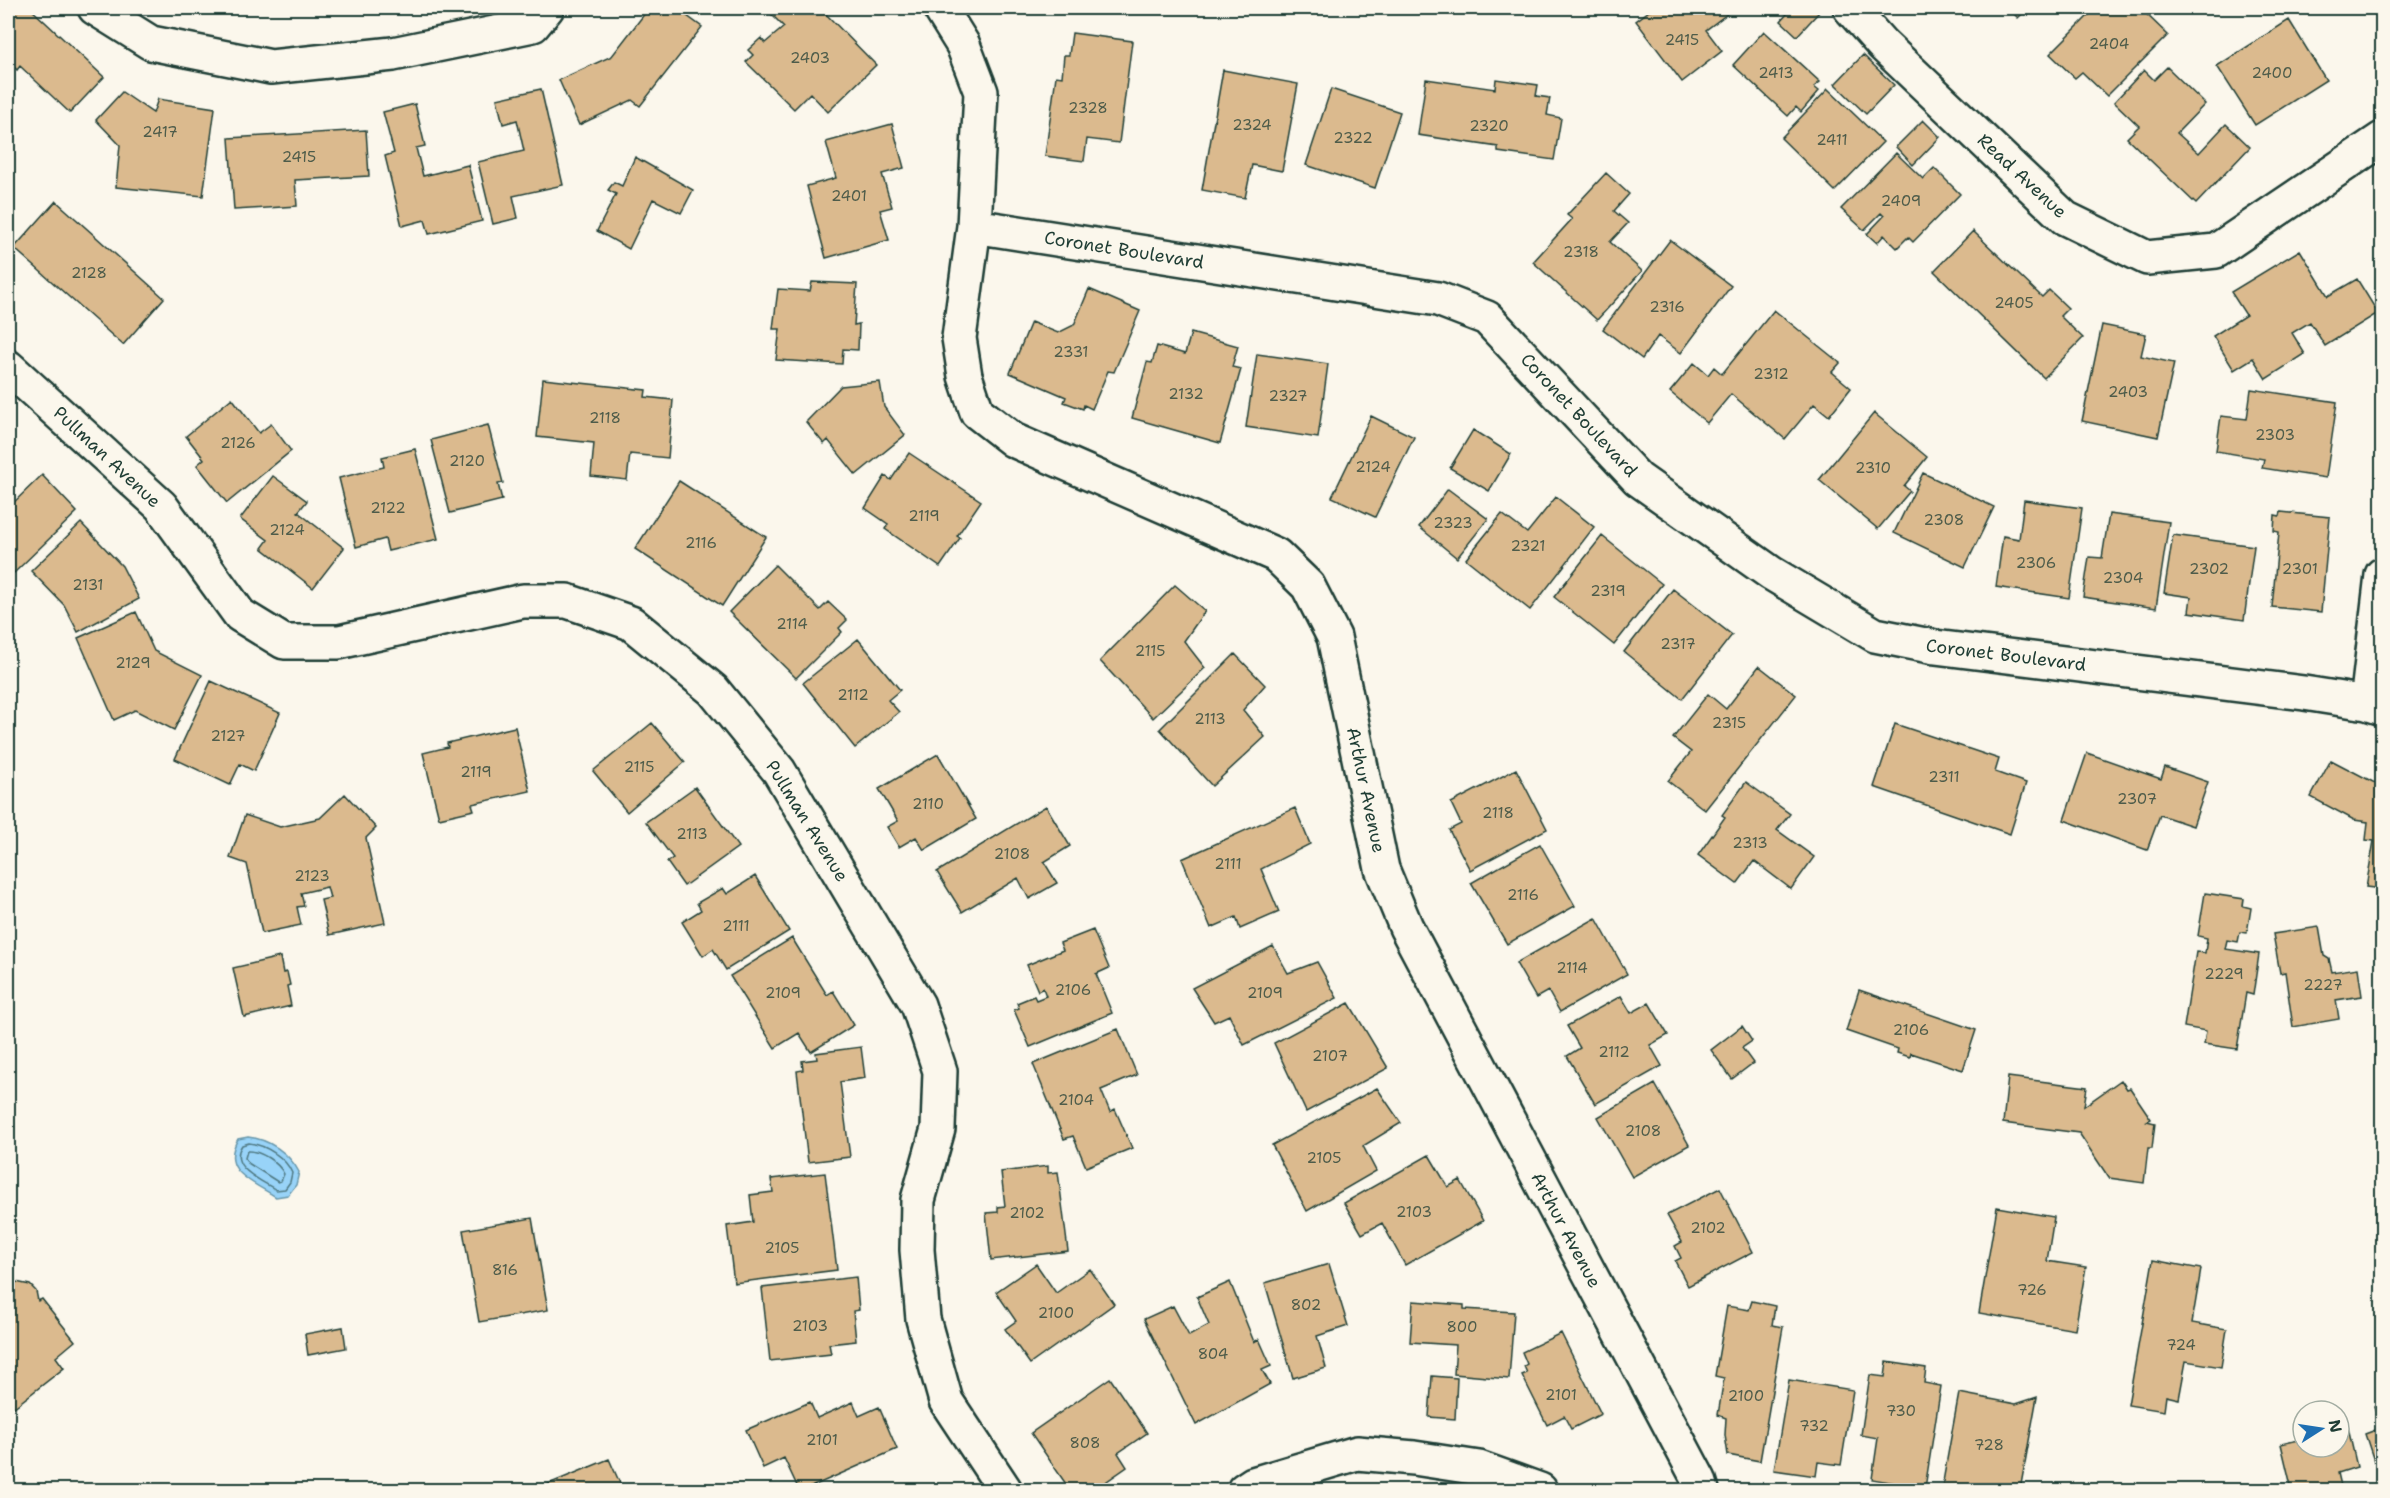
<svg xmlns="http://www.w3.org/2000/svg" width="2390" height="1498" font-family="'Shantell Sans',sans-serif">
<rect width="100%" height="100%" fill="#fbf7ec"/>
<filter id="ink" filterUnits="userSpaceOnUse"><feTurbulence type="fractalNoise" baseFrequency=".0167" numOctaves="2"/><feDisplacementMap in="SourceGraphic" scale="12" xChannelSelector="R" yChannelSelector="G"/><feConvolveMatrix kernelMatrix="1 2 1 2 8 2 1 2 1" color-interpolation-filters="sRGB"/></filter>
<g filter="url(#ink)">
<path fill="#98d3f8" stroke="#6897aa" stroke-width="1.5" d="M248,1137C269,1139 289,1153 299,1172L296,1185L288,1195L276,1197C253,1182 219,1171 238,1139Z"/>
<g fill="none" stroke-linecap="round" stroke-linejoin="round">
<path stroke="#4f7982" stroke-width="1.5" d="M249,1143C266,1145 286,1158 292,1173L290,1182L285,1189L276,1190C261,1180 227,1167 242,1145Z
M247,1151C260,1150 279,1163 284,1174L281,1181L278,1182L248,1163L245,1158Z"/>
</g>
<path fill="#dbba8e" stroke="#1f3d34" stroke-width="1.5" d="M18,8H30L104,77L70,113L20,66L17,70L8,61V19Z
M649,8H676L702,27L640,106L632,100L579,125L559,80L612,56Z
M768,8H823L821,9L876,65L828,112L810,93L794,109L746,62L753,55L748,50L761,38L765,43L784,27L766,9Z
M1653,8H1724L1727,14L1706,30L1722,51L1682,82L1636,21Z
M1792,8H1817L1820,11L1797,36L1781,21Z
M2008,8H2028L2018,18Z
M2096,8H2140L2168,35L2107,96L2082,72L2075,78L2050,54Z
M2289,20L2326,80L2255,125L2217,66Z
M1764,31L1820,82L1814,87L1819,91L1801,112L1796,107L1788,116L1733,65Z
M1072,33L1132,41L1119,143L1087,139L1084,161L1045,156L1056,76L1062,77L1064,55H1069Z
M1863,55L1894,85L1866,114L1835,84Z
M2167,67L2205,104L2177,133L2199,153L2226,124L2250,147L2196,204L2127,138L2139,126L2114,102L2144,70L2154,80Z
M1223,70L1298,84L1282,171L1252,165L1245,198L1202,190Z
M1426,79L1495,89L1496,79L1538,85L1536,96L1550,98L1547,115L1561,118L1554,160L1498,152V147L1418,135Z
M541,89L563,185L513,196L518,218L493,224L478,162L524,151L517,120L503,124L497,99Z
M1331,89L1400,112L1375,188L1306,165Z
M1828,89L1883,142L1835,191L1781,138Z
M122,92L153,113L158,99L215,108L203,196L116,187L120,145L96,120Z
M415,104L425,146L416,148L423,176L468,165L482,221L429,234L425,220L402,226L385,156L394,153L383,112Z
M1923,120L1940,137L1913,165L1896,147Z
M892,124L904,168L882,174L892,207L880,210L889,240L826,258L807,186L836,178L826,142Z
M366,130L369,176L295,180L297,206L234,210L229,138Z
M1896,153L1923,179L1934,168L1960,194L1913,242L1908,237L1897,248L1884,235L1877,243L1867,234L1884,216L1881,213L1864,230L1841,209Z
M635,157L693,190L681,213L653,199L629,249L597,231L616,194L608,190L614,182L622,186Z
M1606,173L1629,194L1614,211L1628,223L1610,242L1642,271L1597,320L1533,262L1572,219L1567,215Z
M56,201L164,298L123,345L14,248Z
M1973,231L2042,297L2049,290L2068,308L2060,316L2083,338L2044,378L1934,271Z
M1670,240L1731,286L1681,353L1658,336L1642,359L1603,329Z
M2300,250L2328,296L2357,279L2378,313L2325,346L2310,322L2292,333L2305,354L2266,379L2253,358L2234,370L2213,336L2246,315L2231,292Z
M812,282L857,284L854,325L859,324L858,350L843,349L842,364L776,360L780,329H773L778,289L810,291Z
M1089,289L1140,311L1114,372L1108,371L1092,409L1084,405L1083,409L1064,402L1066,397L1010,373L1031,322L1058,333L1074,325Z
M1774,310L1840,363L1832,372L1851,388L1829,416L1814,404L1785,439L1731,394L1707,423L1670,392L1694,363L1708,375L1714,367L1722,374Z
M2102,325L2146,334L2141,356L2174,363L2158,437L2082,421Z
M1191,333L1238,346L1232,367L1241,369L1220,443L1132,418L1147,362L1152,363L1157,346L1185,354Z
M1257,354L1328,364L1318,438L1246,427Z
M543,379L646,390L645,397L673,400L668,458L630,454L627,480L591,476L594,443L537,437Z
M880,382L884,407L905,435L856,475L828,440L824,444L806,422L841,386Z
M2251,389L2337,402L2326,478L2262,468L2264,459L2216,451L2221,416L2247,419Z
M232,398L259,433L271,424L291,451L227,503L197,465L204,459L186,436Z
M1874,413L1927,457L1904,486L1910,491L1878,529L1819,480Z
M1371,416L1414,437L1375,517L1332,497Z
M488,425L503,483L498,484L502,500L450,513L431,440Z
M1473,430L1511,454L1489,491L1450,468Z
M415,449L438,539L388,551L385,539L356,547L339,478L384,467L382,457Z
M909,453L981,501L957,536L960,538L940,567L885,529L888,524L865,508L885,476L891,480Z
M1923,473L1994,507L1965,567L1894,533Z
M42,475L77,512L14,573L8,566V525L10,522L8,520V508Z
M273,476L307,501L298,512L344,548L313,588L262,548L268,540L240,519Z
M679,481L766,537L722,606L635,549Z
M1448,489L1488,519L1457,558L1419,527Z
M1556,497L1594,527L1530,610L1466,559L1502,514L1527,533Z
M2024,500L2082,508L2069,598L1996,587L2003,536L2019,539Z
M2281,512L2330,517L2321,612L2272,607L2279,532L2274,531L2275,515L2280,516Z
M2109,514L2169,522L2156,608L2083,597L2089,557L2102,558Z
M81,523L122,566L139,599L78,632L64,605L31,571Z
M2173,535L2254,546L2244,620L2189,612L2191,597L2164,593Z
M1602,536L1662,584L1614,645L1554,597Z
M775,565L820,610L828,602L847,620L839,628L842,632L796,678L729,612Z
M1175,585L1205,611L1184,641L1205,668L1153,718L1100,661Z
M1673,589L1732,635L1682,699L1624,652Z
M136,612L154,651L202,675L174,730L135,710L114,720L78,638Z
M858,639L900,690L888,700L899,712L855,748L803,683Z
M1235,654L1265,685L1243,710L1265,737L1212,786L1160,729Z
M1759,666L1796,695L1705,810L1668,781L1691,752L1673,738L1708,694L1726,709Z
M211,681L280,713L254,771L240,764L230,785L175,759Z
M652,723L685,762L627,812L593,771Z
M1895,724L1999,759L1995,772L2026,783L2010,834L1874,787Z
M515,727L530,791L472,804L474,810L439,818L423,753L448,747L447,743Z
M2087,753L2161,779L2165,767L2208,782L2193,826L2160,815L2147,850L2064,820Z
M938,754L976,819L924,850L916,837L899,847L887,827L898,821L879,789Z
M2331,760L2373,782L2382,784V889L2366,887L2374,841L2366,840L2368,822L2354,820L2311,797Z
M1516,769L1547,829L1470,870L1449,830L1461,824L1451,803Z
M1746,782L1790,814L1777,830L1814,857L1791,889L1754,861L1737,884L1698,855L1725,817L1722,815Z
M695,787L738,847L684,886L667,862L673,858L646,822Z
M345,794L376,828L366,838L385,923L329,935L321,900L330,898L327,887L301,893L304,906L297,907L301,925L262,933L247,864L230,858L245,815L280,827L320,818Z
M1046,806L1070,846L1044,862L1057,883L1029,899L1018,878L962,912L937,872Z
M1295,808L1310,844L1261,869L1279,912L1240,929L1236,917L1211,928L1182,859Z
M1540,844L1575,906L1507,944L1471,883Z
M755,876L789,931L726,970L713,949L703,956L682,922L701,910L697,903L723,888L727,894Z
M2205,893L2244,899L2243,906L2251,908L2247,933L2240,932L2238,942L2227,940L2225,949L2259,954L2253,995L2246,993L2237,1049L2204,1044L2206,1031L2184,1027L2196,952L2205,953L2207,938L2198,936Z
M1596,918L1627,974L1560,1012L1548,991L1536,998L1516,963Z
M2319,927L2324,956L2329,959L2332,972L2358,968L2362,996L2336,1000L2339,1019L2293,1027L2285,972L2280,973L2273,934Z
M1093,930L1109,968L1096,974L1112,1013L1030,1047L1014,1010L1019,1008L1017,1003L1034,996L1036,1000L1046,996L1043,988L1038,991L1027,965L1063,950L1060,943Z
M792,938L827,995L833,991L854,1025L811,1052L799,1033L775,1048L730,976Z
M1273,946L1288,973L1317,962L1337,998L1244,1045L1229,1015L1214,1022L1192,988Z
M280,957L283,973L287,972L290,985L287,986L291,1006L244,1017L233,968Z
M1859,990L1976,1030L1963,1070L1911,1053L1910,1057L1897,1053L1898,1049L1846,1031Z
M1621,996L1631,1013L1649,1003L1668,1035L1650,1045L1662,1066L1595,1104L1567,1056L1580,1048L1567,1026Z
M1349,1003L1388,1068L1306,1112L1274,1043Z
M1742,1026L1752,1041L1742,1048L1753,1063L1732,1079L1711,1050Z
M1118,1029L1137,1075L1101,1090L1110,1112L1115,1109L1132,1148L1086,1167L1073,1136L1064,1139L1033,1064Z
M861,1047L865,1078L840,1082L850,1157L808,1162L797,1071L803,1070L802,1061L817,1059L816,1053Z
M2008,1077L2087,1087L2084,1106L2121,1080L2127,1089L2130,1088L2151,1119L2147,1121L2155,1123L2152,1148H2148L2144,1183L2109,1178L2079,1133L2003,1123Z
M1655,1084L1689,1145L1632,1177L1598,1117Z
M1377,1088L1401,1123L1363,1146L1376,1171L1307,1211L1272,1145Z
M1429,1155L1448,1187L1460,1180L1483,1221L1405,1265L1382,1223L1362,1234L1344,1203Z
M1048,1166V1173L1058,1172L1068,1251L991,1260L986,1213L998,1212V1207L1005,1206L1001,1172Z
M825,1173L837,1270L734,1283L727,1226L753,1222L750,1195L773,1192L771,1179Z
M1720,1188L1753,1252L1688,1286L1675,1261L1681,1258L1675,1246L1682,1242L1667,1215Z
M1997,1207L2054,1217L2047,1261L2086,1267L2075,1330L1979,1313Z
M532,1218L548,1310L479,1322L463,1230Z
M2153,1260L2201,1269L2192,1323L2227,1329L2221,1367L2186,1361L2179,1399L2166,1396L2164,1411L2128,1405Z
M1036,1264L1056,1293L1090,1269L1114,1304L1030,1364L1005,1329L1016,1321L996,1292Z
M1329,1264L1348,1326L1317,1336L1326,1368L1293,1378L1265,1283Z
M856,1277L859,1310L853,1311L856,1341L829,1344L831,1354L770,1361L762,1288Z
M16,1282L30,1285L36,1291L38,1301L42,1299L75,1341L56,1357L64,1368L8,1412V1287Z
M1230,1282L1254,1342L1259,1339L1271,1366L1262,1370L1270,1384L1196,1425L1144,1319L1173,1306L1189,1336L1209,1325L1197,1297Z
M1413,1301L1464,1305V1309L1514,1312L1509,1379L1454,1374L1456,1345L1410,1342Z
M1752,1301L1775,1306L1772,1325L1783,1327L1760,1461L1728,1455L1725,1435L1726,1418L1718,1415L1724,1378L1715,1376L1727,1306L1749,1310Z
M343,1327L346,1348L308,1355L305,1334Z
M1561,1333L1601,1414L1571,1429L1564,1416L1547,1425L1522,1375L1527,1373L1524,1366L1527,1364L1522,1352Z
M1887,1362L1926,1368L1924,1383L1941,1386L1925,1488L1872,1479L1878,1438L1861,1435L1870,1375L1885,1377Z
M1432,1376L1457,1378L1455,1419L1429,1417Z
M1110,1378L1147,1433L1118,1453L1127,1467L1094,1490H1070L1031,1433Z
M1789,1380L1853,1390L1841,1465L1818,1462L1816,1476L1774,1470Z
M1959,1393L2016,1404L2037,1397L2020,1490H1963L1942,1487Z
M810,1402L817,1418L853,1402L859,1416L879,1407L897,1449L804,1490H799L784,1458L763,1468L746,1430Z
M2382,1405V1485L2365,1434L2381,1428L2374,1407Z
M2348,1428L2357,1467L2338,1473L2342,1490H2292L2281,1444L2303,1439V1447H2339V1430Z
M609,1459L623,1490H534Z"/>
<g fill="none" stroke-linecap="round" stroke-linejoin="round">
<defs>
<path id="minor" d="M95,8L151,43L271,67L393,54L533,25L547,8
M940,8L963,45L981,92L974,226L959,338L965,376L977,412L1013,440L1276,555L1308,586L1334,637L1382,869L1406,927L1699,1480L1702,1490
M1850,8L1882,44L2065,218L2147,258L2216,251L2382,139
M974,226L1438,299L1487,318L1638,479L1771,573L1875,635L1935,647L2304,693L2367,703L2382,708
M8,367L161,506L240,615L284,642H339L523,601H567L631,623L713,690L779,771L918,1005L940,1071L938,1129L918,1200L917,1250L923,1319L946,1401L1005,1490
M2367,703L2382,575
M1244,1490L1253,1484L1357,1453L1414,1458L1479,1468L1540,1490"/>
</defs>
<use href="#minor" stroke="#1f3d34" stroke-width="38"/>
<use href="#minor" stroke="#fbf7ec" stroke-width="33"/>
</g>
</g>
<g text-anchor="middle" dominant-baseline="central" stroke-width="5" stroke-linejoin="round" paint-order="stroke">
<g font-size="15" fill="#4e5c4a">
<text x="1682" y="40">2415</text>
<text x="2109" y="44">2404</text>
<text x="810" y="58">2403</text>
<text x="1776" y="73">2413</text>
<text x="2272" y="73">2400</text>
<text x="1088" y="108">2328</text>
<text x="1252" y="125">2324</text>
<text x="1489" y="126">2320</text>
<text x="160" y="132">2417</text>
<text x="1353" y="138">2322</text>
<text x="1832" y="140">2411</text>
<text x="299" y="157">2415</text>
<text x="849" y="196">2401</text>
<text x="1901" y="201">2409</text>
<text x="1581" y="252">2318</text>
<text x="89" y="273">2128</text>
<text x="2014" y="303">2405</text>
<text x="1667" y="307">2316</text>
<text x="1071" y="352">2331</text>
<text x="1771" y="374">2312</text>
<text x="2128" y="392">2403</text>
<text x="1186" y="394">2132</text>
<text x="1288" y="396">2327</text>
<text x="605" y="418">2118</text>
<text x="2275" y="435">2303</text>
<text x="238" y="443">2126</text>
<text x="467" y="461">2120</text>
<text x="1373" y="467">2124</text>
<text x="1873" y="468">2310</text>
<text x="388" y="508">2122</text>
<text x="924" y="516">2119</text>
<text x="1944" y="520">2308</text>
<text x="1453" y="523">2323</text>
<text x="287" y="530">2124</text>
<text x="701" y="543">2116</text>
<text x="1528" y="546">2321</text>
<text x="2036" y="563">2306</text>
<text x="2209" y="569">2302</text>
<text x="2300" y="569">2301</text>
<text x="2123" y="578">2304</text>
<text x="88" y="585">2131</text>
<text x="1608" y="591">2319</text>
<text x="792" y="624">2114</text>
<text x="1678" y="644">2317</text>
<text x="1150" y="651">2115</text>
<text x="133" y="663">2129</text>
<text x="853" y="695">2112</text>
<text x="1210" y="719">2113</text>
<text x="1729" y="723">2315</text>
<text x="228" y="736">2127</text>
<text x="639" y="767">2115</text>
<text x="476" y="772">2119</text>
<text x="1944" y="777">2311</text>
<text x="2137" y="799">2307</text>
<text x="928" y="804">2110</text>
<text x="1498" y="813">2118</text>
<text x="692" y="834">2113</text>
<text x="1750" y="843">2313</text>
<text x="1012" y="854">2108</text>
<text x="1228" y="864">2111</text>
<text x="312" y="876">2123</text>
<text x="1523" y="895">2116</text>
<text x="736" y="926">2111</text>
<text x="1572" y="968">2114</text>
<text x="2224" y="974">2229</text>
<text x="2323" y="985">2227</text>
<text x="1073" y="990">2106</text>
<text x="783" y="993">2109</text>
<text x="1265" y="993">2109</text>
<text x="1911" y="1030">2106</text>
<text x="1614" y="1052">2112</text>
<text x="1330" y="1056">2107</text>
<text x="1076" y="1100">2104</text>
<text x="1643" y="1131">2108</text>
<text x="1324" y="1158">2105</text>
<text x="1414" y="1212">2103</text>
<text x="1027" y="1213">2102</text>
<text x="1708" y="1228">2102</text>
<text x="782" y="1248">2105</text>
<text x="505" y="1270">816</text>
<text x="2032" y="1290">726</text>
<text x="1306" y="1305">802</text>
<text x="1056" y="1313">2100</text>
<text x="810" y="1326">2103</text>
<text x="1462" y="1327">800</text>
<text x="2181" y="1345">724</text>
<text x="1213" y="1354">804</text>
<text x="1561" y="1395">2101</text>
<text x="1746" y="1396">2100</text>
<text x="1901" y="1411">730</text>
<text x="1814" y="1426">732</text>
<text x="822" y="1440">2101</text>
<text x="1085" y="1443">808</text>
<text x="1989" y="1445">728</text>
</g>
<g font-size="18" fill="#1f3d34" stroke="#fbf7ec">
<text transform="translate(2022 176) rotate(43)">Read Avenue</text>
<text transform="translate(1124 250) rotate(9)">Coronet Boulevard</text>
<text transform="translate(1579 415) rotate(47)">Coronet Boulevard</text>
<text transform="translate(107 457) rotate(43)">Pullman Avenue</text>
<text transform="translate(2006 655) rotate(7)">Coronet Boulevard</text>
<text transform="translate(1366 790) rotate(78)">Arthur Avenue</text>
<text transform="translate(807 821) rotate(58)">Pullman Avenue</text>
<text transform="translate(1566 1230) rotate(62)">Arthur Avenue</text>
</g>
</g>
<rect width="2390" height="1498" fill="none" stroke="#fbf7ec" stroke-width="30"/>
<rect x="15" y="15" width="2360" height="1468" fill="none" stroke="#1f3d34" stroke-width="2" filter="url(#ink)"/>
<g transform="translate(2321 1429) rotate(78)"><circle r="28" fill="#fbf7ec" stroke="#a3ada2" stroke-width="1.5"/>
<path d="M0-4.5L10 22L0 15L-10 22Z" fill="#1f6fb2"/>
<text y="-9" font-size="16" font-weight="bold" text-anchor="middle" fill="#1f3d34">N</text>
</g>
</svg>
